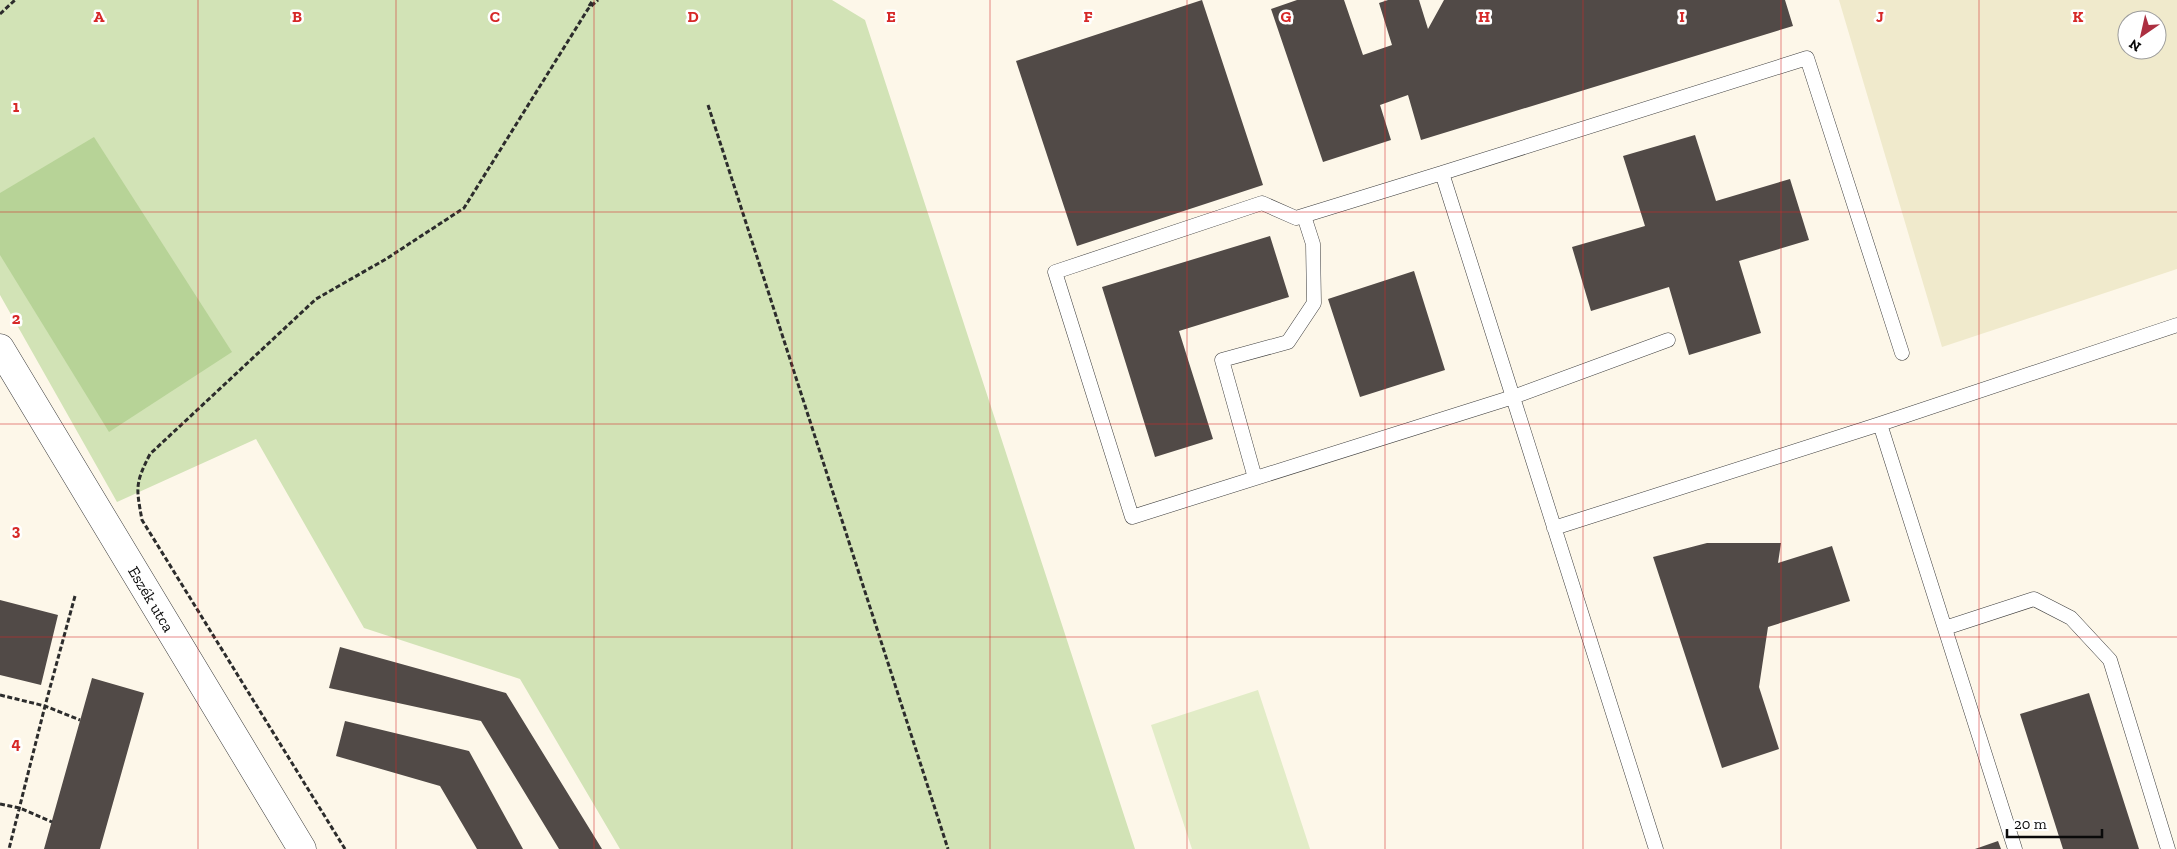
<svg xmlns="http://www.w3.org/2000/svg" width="2177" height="849" font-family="'Zilla Slab',serif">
<rect width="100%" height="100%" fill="#fdf7e9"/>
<path fill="#f0eacc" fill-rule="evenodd" d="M1839,0H2177V269L1942,347ZM2127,20H2157V50H2127Z"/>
<path fill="#d2e3b6" d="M0,0H832L865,20L1135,849H620L520,679L364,628L256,439L117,502L0,295Z"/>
<path fill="#b7d397" d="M94,137L232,352L109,432L0,255V193Z"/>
<path fill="#e2ecc7" d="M1258,690L1310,849H1192L1151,725Z"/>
<path fill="#514a47" d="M1202,0L1263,185L1077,246L1016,61Z
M1297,0H1344L1363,55L1392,45L1379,3L1388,0H1419L1428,29L1444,0H1785L1793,26L1421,140L1408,95L1380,105L1391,140L1323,162L1271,9Z
M1695,135L1716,201L1790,179L1809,240L1739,261L1761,333L1689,355L1669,287L1591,311L1572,247L1645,226L1623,156Z
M1270,236L1289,297L1179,331L1213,439L1155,457L1102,287Z
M1414,271L1445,370L1360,397L1328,299Z
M1707,543H1781L1778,563L1832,546L1850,601L1768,627L1759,687L1779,749L1722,768L1653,557Z
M0,600L58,615L41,685L0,675Z
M340,647L506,693L602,849H559L481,721L329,688Z
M92,678L144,693L100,849H44Z
M2089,693L2139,849H2063L2020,714Z
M345,721L469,751L523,849H477L440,786L336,756Z
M1998,841L2001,849H1975Z"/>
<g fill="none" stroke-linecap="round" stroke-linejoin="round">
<defs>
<path id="service" d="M1442,173L1296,218L1262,203L1055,272L1132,517L1513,397L1668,340
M1880,424L2015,849
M1255,478L1222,360L1288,342L1314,303L1313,244L1304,216
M1554,528L1880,424L2177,325
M1945,628L2034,599L2071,618L2110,660L2168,849
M1656,849L1442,173L1807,58L1902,353"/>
<path id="minor" d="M0,348L302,849"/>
</defs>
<use href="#service" stroke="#3d3d3d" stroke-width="15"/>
<use href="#minor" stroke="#3d3d3d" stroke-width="29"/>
<path stroke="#2c2c2c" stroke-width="3" stroke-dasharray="5 2.5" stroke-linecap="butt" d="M589,6L593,0
M0,14L15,0
M708,105L948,849
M75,596L45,706L80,720
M0,695L45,706L9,849
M0,804L20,808L52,822
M345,849L142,520C136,487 135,484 150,454L316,299L386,259L464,208L588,9L598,0"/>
<use href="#service" stroke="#fff" stroke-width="14"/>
<use href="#minor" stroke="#fff" stroke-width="28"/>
</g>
<path fill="none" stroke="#d62828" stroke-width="1" stroke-opacity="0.55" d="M198,0V849M396,0V849M594,0V849M792,0V849M990,0V849M1187,0V849M1385,0V849M1583,0V849M1781,0V849M1979,0V849M0,212H2177M0,424H2177M0,637H2177"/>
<g text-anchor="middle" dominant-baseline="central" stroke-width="5" stroke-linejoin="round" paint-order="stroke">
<g font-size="16" fill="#0a0a0a" stroke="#fff">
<text transform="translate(151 599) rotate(59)">Eszék utca</text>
</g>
</g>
<g font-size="16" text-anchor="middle" font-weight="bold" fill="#d62828" stroke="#fff" stroke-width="5" stroke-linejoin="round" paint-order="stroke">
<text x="99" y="22">A</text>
<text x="297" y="22">B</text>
<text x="495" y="22">C</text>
<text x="693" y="22">D</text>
<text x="891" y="22">E</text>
<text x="1088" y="22">F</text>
<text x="1286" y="22">G</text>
<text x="1484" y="22">H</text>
<text x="1682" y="22">I</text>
<text x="1880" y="22">J</text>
<text x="2078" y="22">K</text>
<text x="16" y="112">1</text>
<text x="16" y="324">2</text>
<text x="16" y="536">3</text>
<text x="16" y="749">4</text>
</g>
<g transform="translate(2142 35) rotate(214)"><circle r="24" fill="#ffffff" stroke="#9d9d9d"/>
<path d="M0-4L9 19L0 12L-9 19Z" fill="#ac2f40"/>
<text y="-8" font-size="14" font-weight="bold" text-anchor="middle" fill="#0a0a0a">N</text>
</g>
<path d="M2007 829v8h95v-8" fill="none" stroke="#0a0a0a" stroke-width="2.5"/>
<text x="2014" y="829" font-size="15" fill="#0a0a0a" stroke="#ffffff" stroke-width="4" paint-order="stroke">20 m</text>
</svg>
